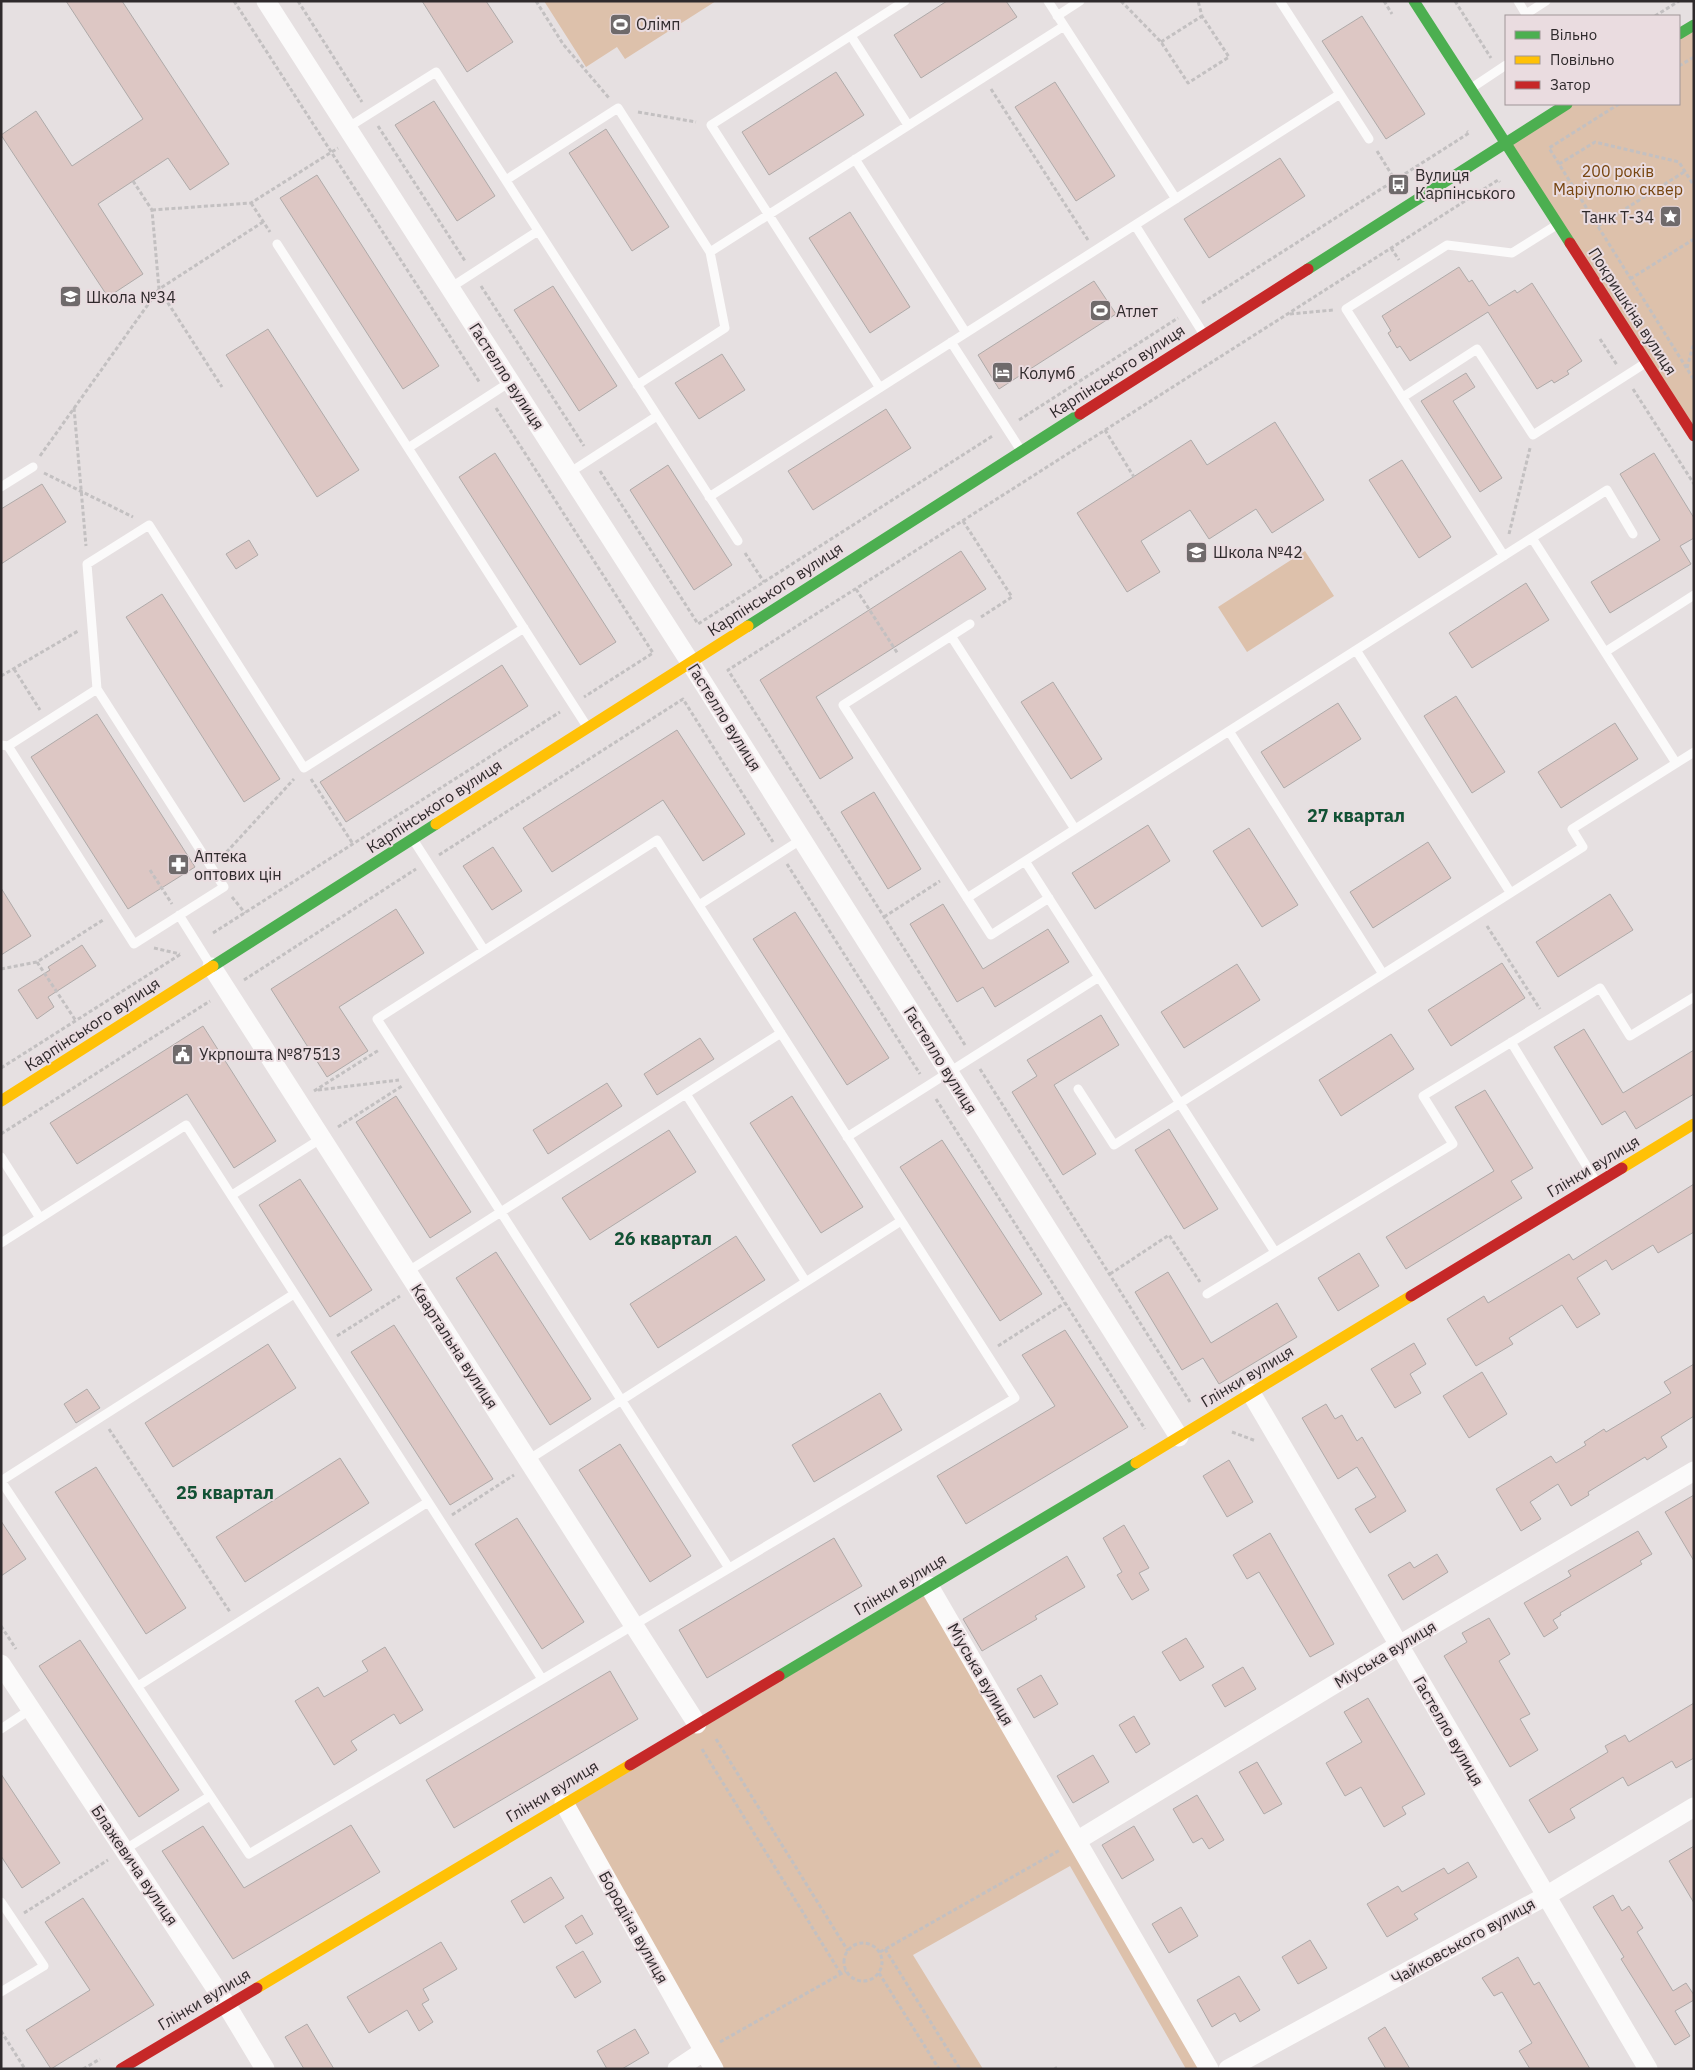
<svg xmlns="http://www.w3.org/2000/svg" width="1695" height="2070" font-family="'IBM Plex Sans',sans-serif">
<rect width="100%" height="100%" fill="#e6e0e1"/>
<path fill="#ddc1ab" d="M544,1H716L625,59L617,47L586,67Z
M1694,25V436L1505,142L1567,104H1679V34Z
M1305,551L1334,596L1247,652L1218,607Z
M927,1594L1203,2069H1186L1070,1866L913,1955L983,2069H723L572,1805Z"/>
<path fill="#ddc7c4" stroke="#afaaa9" d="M66,1H122L229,164L190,190L168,158L98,204L143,274L108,297L1,135L36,111L72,166L143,119Z
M422,1H486L513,42L467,72Z
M947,1H1006L1017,17L921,78L894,35Z
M1362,16L1425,114L1386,139L1322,41Z
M836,72L864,115L769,175L742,132Z
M1055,82L1115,176L1076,201L1015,107Z
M434,101L495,196L457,221L395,125Z
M606,129L669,227L632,251L569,153Z
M1280,158L1305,196L1209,258L1184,219Z
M317,175L439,366L403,389L280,198Z
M850,212L910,307L870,333L809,238Z
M1459,267L1469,282L1472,280L1489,306L1515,290L1517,293L1532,283L1582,361L1567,371L1569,374L1554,383L1552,380L1537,389L1488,312L1410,361L1400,346L1397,348L1388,333L1391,331L1382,316Z
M1094,281L1116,314L999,389L978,355Z
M553,286L617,386L579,411L514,310Z
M268,329L359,470L317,497L226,355Z
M722,354L745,390L699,419L675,383Z
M1466,373L1475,387L1453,401L1502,478L1480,492L1421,401Z
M886,409L911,448L813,510L788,471Z
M1275,422L1324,500L1272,533L1256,509L1209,539L1190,510L1141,541L1160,572L1127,592L1077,513L1191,440L1207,465Z
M495,453L616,642L580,665L459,477Z
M1654,453L1694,518V538L1680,546L1691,564L1610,613L1591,582L1660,540L1620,474Z
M1402,460L1451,537L1419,558L1369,480Z
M668,465L732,565L694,590L630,490Z
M42,484L66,522L1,564V509Z
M249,540L258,555L236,569L226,554Z
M961,551L986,589L816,697L853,758L820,779L760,680Z
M1526,583L1549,620L1472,668L1449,633Z
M162,594L280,779L244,802L126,617Z
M502,665L528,706L346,822L320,782Z
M1053,682L1102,759L1071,779L1021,702Z
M1456,696L1505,772L1472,793L1424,716Z
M1338,703L1361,739L1284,788L1261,752Z
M97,714L195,867L128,909L31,757Z
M1615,723L1638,759L1561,808L1538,772Z
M677,730L745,834L703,861L663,800L552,872L523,828Z
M874,792L921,869L888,889L841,812Z
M1148,825L1170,861L1095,909L1072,873Z
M1249,828L1298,905L1262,927L1213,851Z
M1428,842L1451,878L1373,928L1350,892Z
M493,847L522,891L492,910L463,866Z
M1,888L31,936L1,955Z
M1610,894L1633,930L1558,977L1536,942Z
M943,904L983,969L1048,929L1069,962L995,1007L983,987L957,1002L910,924Z
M396,909L424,953L339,1007L368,1051L327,1077L271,989Z
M795,912L889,1058L847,1085L753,939Z
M82,945L96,966L48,997L54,1007L37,1019L18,990L50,970L48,967Z
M1502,963L1525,998L1451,1046L1428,1010Z
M1237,964L1260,1000L1184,1048L1161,1012Z
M1101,1015L1119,1045L1054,1085L1096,1154L1063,1175L1012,1092L1037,1076L1027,1060Z
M203,1026L276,1141L234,1168L187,1094L77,1164L50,1123Z
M1584,1029L1623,1093L1694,1050V1094L1636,1129L1625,1111L1602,1125L1554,1047Z
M1391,1034L1414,1069L1341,1116L1319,1080Z
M700,1038L714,1059L657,1095L644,1074Z
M607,1083L622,1106L548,1154L533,1130Z
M1485,1090L1533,1168L1511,1181L1522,1198L1406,1269L1386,1237L1494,1171L1455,1107Z
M396,1096L471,1212L430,1238L356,1122Z
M792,1096L863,1207L821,1233L750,1123Z
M1169,1129L1218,1209L1184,1229L1135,1150Z
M669,1130L696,1172L590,1240L562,1198Z
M942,1140L1042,1294L1000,1321L900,1167Z
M300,1179L372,1290L330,1317L259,1205Z
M1694,1184V1232L1658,1253L1653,1245L1612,1270L1606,1260L1577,1278L1600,1314L1577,1328L1562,1305L1509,1338L1513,1344L1476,1366L1447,1319L1484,1296L1488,1303L1569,1254L1573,1260Z
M736,1236L765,1280L658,1348L630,1304Z
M496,1252L591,1399L550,1425L456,1278Z
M1359,1253L1379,1286L1338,1311L1318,1278Z
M1168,1272L1211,1343L1277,1303L1297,1337L1219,1384L1203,1358L1182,1370L1135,1292Z
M394,1325L493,1479L450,1505L351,1352Z
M1065,1330L1128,1427L966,1524L937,1476L1055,1406L1022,1355Z
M1414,1343L1426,1364L1410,1374L1421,1393L1395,1408L1371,1369Z
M268,1344L296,1388L173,1467L145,1423Z
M1694,1364V1416L1661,1437L1667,1447L1647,1460L1645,1457L1588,1492L1589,1495L1571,1506L1558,1484L1530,1502L1541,1519L1521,1531L1496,1489L1551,1456L1556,1463L1586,1445L1584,1442L1604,1429L1606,1432L1671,1393L1664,1382Z
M1482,1372L1507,1414L1469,1438L1443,1396Z
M87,1389L100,1408L76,1423L64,1404Z
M880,1393L902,1430L814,1482L792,1445Z
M1326,1404L1335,1419L1342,1415L1357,1441L1362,1437L1406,1511L1370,1533L1355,1509L1376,1497L1357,1467L1338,1479L1302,1418Z
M620,1444L691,1556L650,1582L579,1470Z
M340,1458L369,1503L245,1582L216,1537Z
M1229,1460L1253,1502L1227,1517L1203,1476Z
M96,1467L186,1608L146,1634L55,1492Z
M1694,1495V1561L1665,1512Z
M517,1518L584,1622L542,1649L475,1544Z
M1,1521L26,1559L1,1576Z
M1124,1525L1149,1568L1139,1573L1149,1590L1132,1600L1117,1575L1122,1572L1103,1538Z
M1638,1531L1652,1554L1640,1561L1642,1564L1560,1613L1561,1615L1553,1620L1558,1628L1544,1637L1524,1603L1571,1576L1568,1571Z
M1270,1533L1334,1644L1310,1657L1259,1572L1247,1579L1233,1555Z
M834,1538L862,1586L707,1678L679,1630Z
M1437,1554L1448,1572L1403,1600L1388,1575L1410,1562L1414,1568Z
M1067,1556L1085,1587L1035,1616L1037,1619L982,1651L963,1619Z
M1489,1618L1510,1654L1499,1661L1530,1714L1520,1719L1538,1750L1510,1767L1444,1656L1467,1642L1462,1633Z
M1186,1638L1204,1667L1180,1681L1162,1652Z
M80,1640L179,1790L139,1817L39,1666Z
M385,1647L423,1710L400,1724L394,1714L351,1741L357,1750L334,1765L295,1701L318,1687L324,1697L368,1671L362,1661Z
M1243,1667L1256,1689L1225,1707L1212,1685Z
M610,1671L638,1719L454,1828L426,1780Z
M1041,1675L1058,1704L1034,1718L1017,1689Z
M1368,1698L1425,1794L1402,1807L1406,1814L1384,1827L1361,1787L1345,1796L1326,1763L1362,1742L1344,1712Z
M1694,1703V1758L1676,1768L1672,1761L1628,1786L1623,1777L1570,1809L1575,1818L1549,1833L1529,1800L1608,1752L1605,1746L1625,1735L1629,1742Z
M1134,1716L1150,1744L1136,1753L1119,1725Z
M1093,1755L1109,1782L1073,1803L1057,1776Z
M1257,1762L1282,1804L1264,1814L1239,1772Z
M1,1774L60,1863L22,1888L1,1856Z
M1197,1795L1224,1840L1209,1849L1202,1838L1193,1843L1173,1809Z
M351,1825L380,1872L233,1959L162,1851L203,1826L244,1888Z
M1134,1826L1154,1860L1122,1879L1102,1845Z
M1694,1846V1903L1669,1861Z
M1468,1862L1477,1877L1414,1914L1418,1919L1387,1937L1367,1904L1398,1886L1402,1892L1444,1868L1448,1874Z
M551,1877L564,1898L524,1923L511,1901Z
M1613,1895L1622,1911L1629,1906L1643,1928L1637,1932L1673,1991L1686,1983L1694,1995V2000L1675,2011L1690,2036L1675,2045L1621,1959L1624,1957L1593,1907Z
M83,1898L154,2005L51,2069L26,2030L90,1990L45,1922Z
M1181,1907L1198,1936L1169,1953L1152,1924Z
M582,1915L593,1934L576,1944L565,1926Z
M1310,1940L1327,1968L1298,1984L1282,1957Z
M441,1942L457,1969L423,1989L429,2000L422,2004L433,2022L419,2031L407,2010L369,2033L347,1997Z
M583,1951L601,1982L575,1998L556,1967Z
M1518,1957L1534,1985L1539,1982L1590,2069H1530L1519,2051L1532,2043L1502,1992L1494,1996L1482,1978Z
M1239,1976L1260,2010L1240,2022L1235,2013L1212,2027L1197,2000Z
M307,2024L334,2069H304L285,2037Z
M1385,2027L1410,2069H1386L1368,2038Z
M635,2029L649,2053L622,2069H607L597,2051Z"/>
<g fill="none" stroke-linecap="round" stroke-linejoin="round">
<path stroke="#c3c0c1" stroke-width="3" stroke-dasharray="4 2.5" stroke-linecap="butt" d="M234,1L480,383
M298,1L362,102
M536,1L563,44L609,98
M1121,1L1161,42L1188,83L1229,57L1202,16L1198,1
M1384,1L1392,14
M1455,1L1491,58
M1655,16L1679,1
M1161,42L1202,16
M1679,66L1694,57
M991,89L1088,240
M1619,104L1549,148L1694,380
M638,112L696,122
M378,126L465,261
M1377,151L1395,180
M1559,164L1595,142L1679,162L1694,186
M133,181L152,210L159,289L222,387
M251,203L270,232
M152,210L251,203L338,148
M1598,226L1684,172
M1391,248L1399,260
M1630,279L1694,239
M481,286L584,446
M1202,303L1469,133L1467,131
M1290,314L1333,310
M1600,339L1617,365
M1687,368L1694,342
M1633,389L1694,484
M74,408L86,546
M496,408L653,653L584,697
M1019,420L1178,318
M1105,430L1134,477
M40,456L159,289L263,222
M600,471L698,624L994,435
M44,473L133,517
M963,521L1012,597L981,617
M1509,534L1530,448
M745,553L764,582
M856,589L898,654
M14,669L40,710
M1,676L78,631
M311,779L353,844
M439,855L683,699L773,842
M222,857L294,779
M787,864L920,1074
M150,870L172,904
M232,897L245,913
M884,917L940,881
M1487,926L1540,1009
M213,933L560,712
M154,948L180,954
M37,962L76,1021
M1,969L37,962L103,920
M244,980L416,869
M965,1045L728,670L1498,180L1500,182
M1,1068L181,954
M980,1069L1190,1402
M318,1090L399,1080
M314,1091L379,1050
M936,1099L1145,1429
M338,1127L402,1086
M1,1134L210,1001
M1110,1274L1169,1235L1200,1282
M337,1336L400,1296
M998,1346L1065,1303
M109,1429L230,1612
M1232,1432L1256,1441
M452,1515L514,1475
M1,1626L16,1649
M716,1739L848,1951
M702,1749L841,1974
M24,1913L108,1860
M844 1962a19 19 0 1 1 38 0a19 19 0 1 1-38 0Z
M885,1949L960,2069
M880,1952L1060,1850
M879,1973L939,2069
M1,2031L25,2069
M720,2042L846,1971
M1055,2067L1056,2069
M83,2069L100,2059"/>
<path stroke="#fbfafa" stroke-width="9" d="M1048,1L1176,199
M1280,1L1369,139
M1518,1L1527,16
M1526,14L1546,1
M1057,16L1080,1
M851,36L908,125
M1473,87L1506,65
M347,128L436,72L738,541
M855,159L966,333
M506,180L618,108L710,252L725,328L637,385
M1135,225L1203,333
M277,244L586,725
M710,252L1064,26
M450,288L538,231
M951,342L1020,449
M880,388L711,125L905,1
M1403,397L1477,349L1533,435L1644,364
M408,448L510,382
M569,473L657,416
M1,487L33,467
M709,497L1340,94
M1532,538L1676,763
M1504,556L1346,309L1447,245L1512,253L1555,226
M970,624L843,705L991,935L1049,898
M951,636L1075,829
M1356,650L1510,892
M1605,652L1694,595
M1229,731L1383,974
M1,745L8,746L97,689
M8,746L134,944L224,887L97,689L87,564L149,525L304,768L524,628
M414,841L484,950
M1025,861L1275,1252
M967,898L1607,490L1633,534
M699,905L802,839
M179,915L211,966
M1511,1042L1595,1180
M1078,1089L1114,1145L1583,847L1572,829L1694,752
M686,1094L806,1282
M847,1137L1099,977
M1,1157L40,1218
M232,1195L322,1138
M1,1243L186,1125L542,1679
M407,1272L781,1033
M1207,1294L1453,1144L1423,1096L1600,988L1630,1036L1694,997
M528,1460L901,1221
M1,1481L249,1854L1015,1398L657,840L377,1019L729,1568
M1,1481L294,1294
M138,1686L428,1502
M1,1729L31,1709
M124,1850L210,1796
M1,1902L44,1966L1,1992"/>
<path stroke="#fbfafa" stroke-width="19" d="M266,1L690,662L1179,1437
M212,967L697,1724
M1251,1393L1648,2069
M929,1586L1209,2069
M1,1664L226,2004L265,2069
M564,1803L714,2069
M1078,1840L1399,1645L1694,1471
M677,2069L704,2051
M1228,2069L1546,1896L1694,1807"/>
<path stroke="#4caf50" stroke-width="11" d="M1414,1L1570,243
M1679,34L1694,25
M1308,269L1567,104
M748,626L1080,414
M213,966L436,824
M779,1676L1136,1463"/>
<path stroke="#ffc107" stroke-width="11" d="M436,824L748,626
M1,1101L213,966
M1622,1168L1694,1124
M1136,1463L1411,1296
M257,1988L630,1765"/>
<path stroke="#c62828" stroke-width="11" d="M1570,243L1694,436
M1080,414L1308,269
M1411,1296L1622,1168
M630,1765L779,1676
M121,2069L257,1988"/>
</g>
<defs>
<symbol id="stadium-square" viewBox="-11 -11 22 22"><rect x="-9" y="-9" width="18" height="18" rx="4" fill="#6f6a6b" stroke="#eadce0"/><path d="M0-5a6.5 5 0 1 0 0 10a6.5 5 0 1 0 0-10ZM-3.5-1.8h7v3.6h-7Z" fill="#fff"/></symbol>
<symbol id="bus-square" viewBox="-11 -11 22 22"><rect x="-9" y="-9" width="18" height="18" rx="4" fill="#6f6a6b" stroke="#eadce0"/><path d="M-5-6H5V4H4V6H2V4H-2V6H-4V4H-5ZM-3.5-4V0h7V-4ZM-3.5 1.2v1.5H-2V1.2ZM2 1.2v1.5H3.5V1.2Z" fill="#fff"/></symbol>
<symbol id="sight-square" viewBox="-11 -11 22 22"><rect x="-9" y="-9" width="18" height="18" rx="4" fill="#6f6a6b" stroke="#eadce0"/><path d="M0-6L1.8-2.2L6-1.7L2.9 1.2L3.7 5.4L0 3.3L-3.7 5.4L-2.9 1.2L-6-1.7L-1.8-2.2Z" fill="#fff"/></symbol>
<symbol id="school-square" viewBox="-11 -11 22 22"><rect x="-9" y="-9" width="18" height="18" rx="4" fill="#6f6a6b" stroke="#eadce0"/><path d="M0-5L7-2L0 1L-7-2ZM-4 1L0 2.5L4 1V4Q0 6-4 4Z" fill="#fff"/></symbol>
<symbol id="hotel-square" viewBox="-11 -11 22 22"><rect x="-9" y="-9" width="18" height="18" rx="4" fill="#6f6a6b" stroke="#eadce0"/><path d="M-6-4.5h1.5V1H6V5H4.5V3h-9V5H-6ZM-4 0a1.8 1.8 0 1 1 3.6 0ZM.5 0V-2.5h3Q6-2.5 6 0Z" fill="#fff"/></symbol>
<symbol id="pharmacy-square" viewBox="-11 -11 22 22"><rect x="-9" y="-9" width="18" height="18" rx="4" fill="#6f6a6b" stroke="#eadce0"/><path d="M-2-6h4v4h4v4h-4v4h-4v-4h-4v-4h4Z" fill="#fff"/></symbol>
<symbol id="civic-square" viewBox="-11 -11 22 22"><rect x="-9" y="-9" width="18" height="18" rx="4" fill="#6f6a6b" stroke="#eadce0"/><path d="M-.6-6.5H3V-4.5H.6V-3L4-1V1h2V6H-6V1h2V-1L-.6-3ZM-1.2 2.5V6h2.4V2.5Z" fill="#fff"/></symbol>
</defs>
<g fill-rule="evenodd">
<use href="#stadium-square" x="608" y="12" width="25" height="25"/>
<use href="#bus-square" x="1386" y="172" width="25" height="25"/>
<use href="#sight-square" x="1658" y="204" width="25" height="25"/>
<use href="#school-square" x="58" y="284" width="25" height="25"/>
<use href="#stadium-square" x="1088" y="298" width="25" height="25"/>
<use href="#hotel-square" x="990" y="360" width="25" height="25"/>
<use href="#school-square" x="1184" y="540" width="25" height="25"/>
<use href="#pharmacy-square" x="166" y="852" width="25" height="25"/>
<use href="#civic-square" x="170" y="1042" width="25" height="25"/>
</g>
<g text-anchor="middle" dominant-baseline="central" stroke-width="4" stroke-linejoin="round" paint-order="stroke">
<g font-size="16" fill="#2f2a2c" stroke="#eadce0" text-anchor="start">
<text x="636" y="24">Олімп</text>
<text x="1415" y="175">Вулиця<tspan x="1415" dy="18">Карпінського</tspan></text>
<text x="1654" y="217" text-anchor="end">Танк Т-34</text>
<text x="86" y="297">Школа №34</text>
<text x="1116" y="311">Атлет</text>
<text x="1019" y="373">Колумб</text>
<text x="1213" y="552">Школа №42</text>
<text x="194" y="856">Аптека<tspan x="194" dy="18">оптових цін</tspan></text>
<text x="199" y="1054">Укрпошта №87513</text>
</g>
<g font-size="16" fill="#77450f" stroke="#eadce0">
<text x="1618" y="171">200 років<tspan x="1618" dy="18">Маріуполю сквер</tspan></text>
</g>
<g font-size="16" fill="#2f2a2c" stroke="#eadce0">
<text transform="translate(1633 311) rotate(57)">Покришкіна вулиця</text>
<text transform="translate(1117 371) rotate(-33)">Карпінського вулиця</text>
<text transform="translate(507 376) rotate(57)">Гастелло вулиця</text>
<text transform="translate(775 589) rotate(-33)">Карпінського вулиця</text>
<text transform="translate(725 717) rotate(58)">Гастелло вулиця</text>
<text transform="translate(434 806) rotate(-33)">Карпінського вулиця</text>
<text transform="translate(92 1024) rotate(-33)">Карпінського вулиця</text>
<text transform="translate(941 1060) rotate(58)">Гастелло вулиця</text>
<text transform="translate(1593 1166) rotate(-31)">Глінки вулиця</text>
<text transform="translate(455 1346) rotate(57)">Квартальна вулиця</text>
<text transform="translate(1247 1376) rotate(-31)">Глінки вулиця</text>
<text transform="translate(900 1584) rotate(-31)">Глінки вулиця</text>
<text transform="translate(1385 1654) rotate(-31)">Міуська вулиця</text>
<text transform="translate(981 1674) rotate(60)">Міуська вулиця</text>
<text transform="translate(1449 1731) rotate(60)">Гастелло вулиця</text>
<text transform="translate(552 1791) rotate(-31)">Глінки вулиця</text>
<text transform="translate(135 1865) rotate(56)">Блажевича вулиця</text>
<text transform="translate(634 1927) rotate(61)">Бородіна вулиця</text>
<text transform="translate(1463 1941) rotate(-29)">Чайковського вулиця</text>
<text transform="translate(204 1999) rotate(-31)">Глінки вулиця</text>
</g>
<g font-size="18" font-weight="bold" fill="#125134" stroke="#eadce0">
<text x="1356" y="815">27 квартал</text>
<text x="663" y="1238">26 квартал</text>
<text x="225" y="1492">25 квартал</text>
</g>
</g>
<rect width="1695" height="2070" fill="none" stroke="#2f2a2c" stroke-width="5"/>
<rect x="1505" y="15" width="175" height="90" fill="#eadce0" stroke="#9f9598"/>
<rect x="1515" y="31" width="25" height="8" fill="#4caf50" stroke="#9f9598"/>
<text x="1550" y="40" font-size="15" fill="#2f2a2c">Вільно</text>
<rect x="1515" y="56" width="25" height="8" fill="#ffc107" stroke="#9f9598"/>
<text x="1550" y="65" font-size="15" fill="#2f2a2c">Повільно</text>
<rect x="1515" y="81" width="25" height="8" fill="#c62828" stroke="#9f9598"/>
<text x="1550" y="90" font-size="15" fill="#2f2a2c">Затор</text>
</svg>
